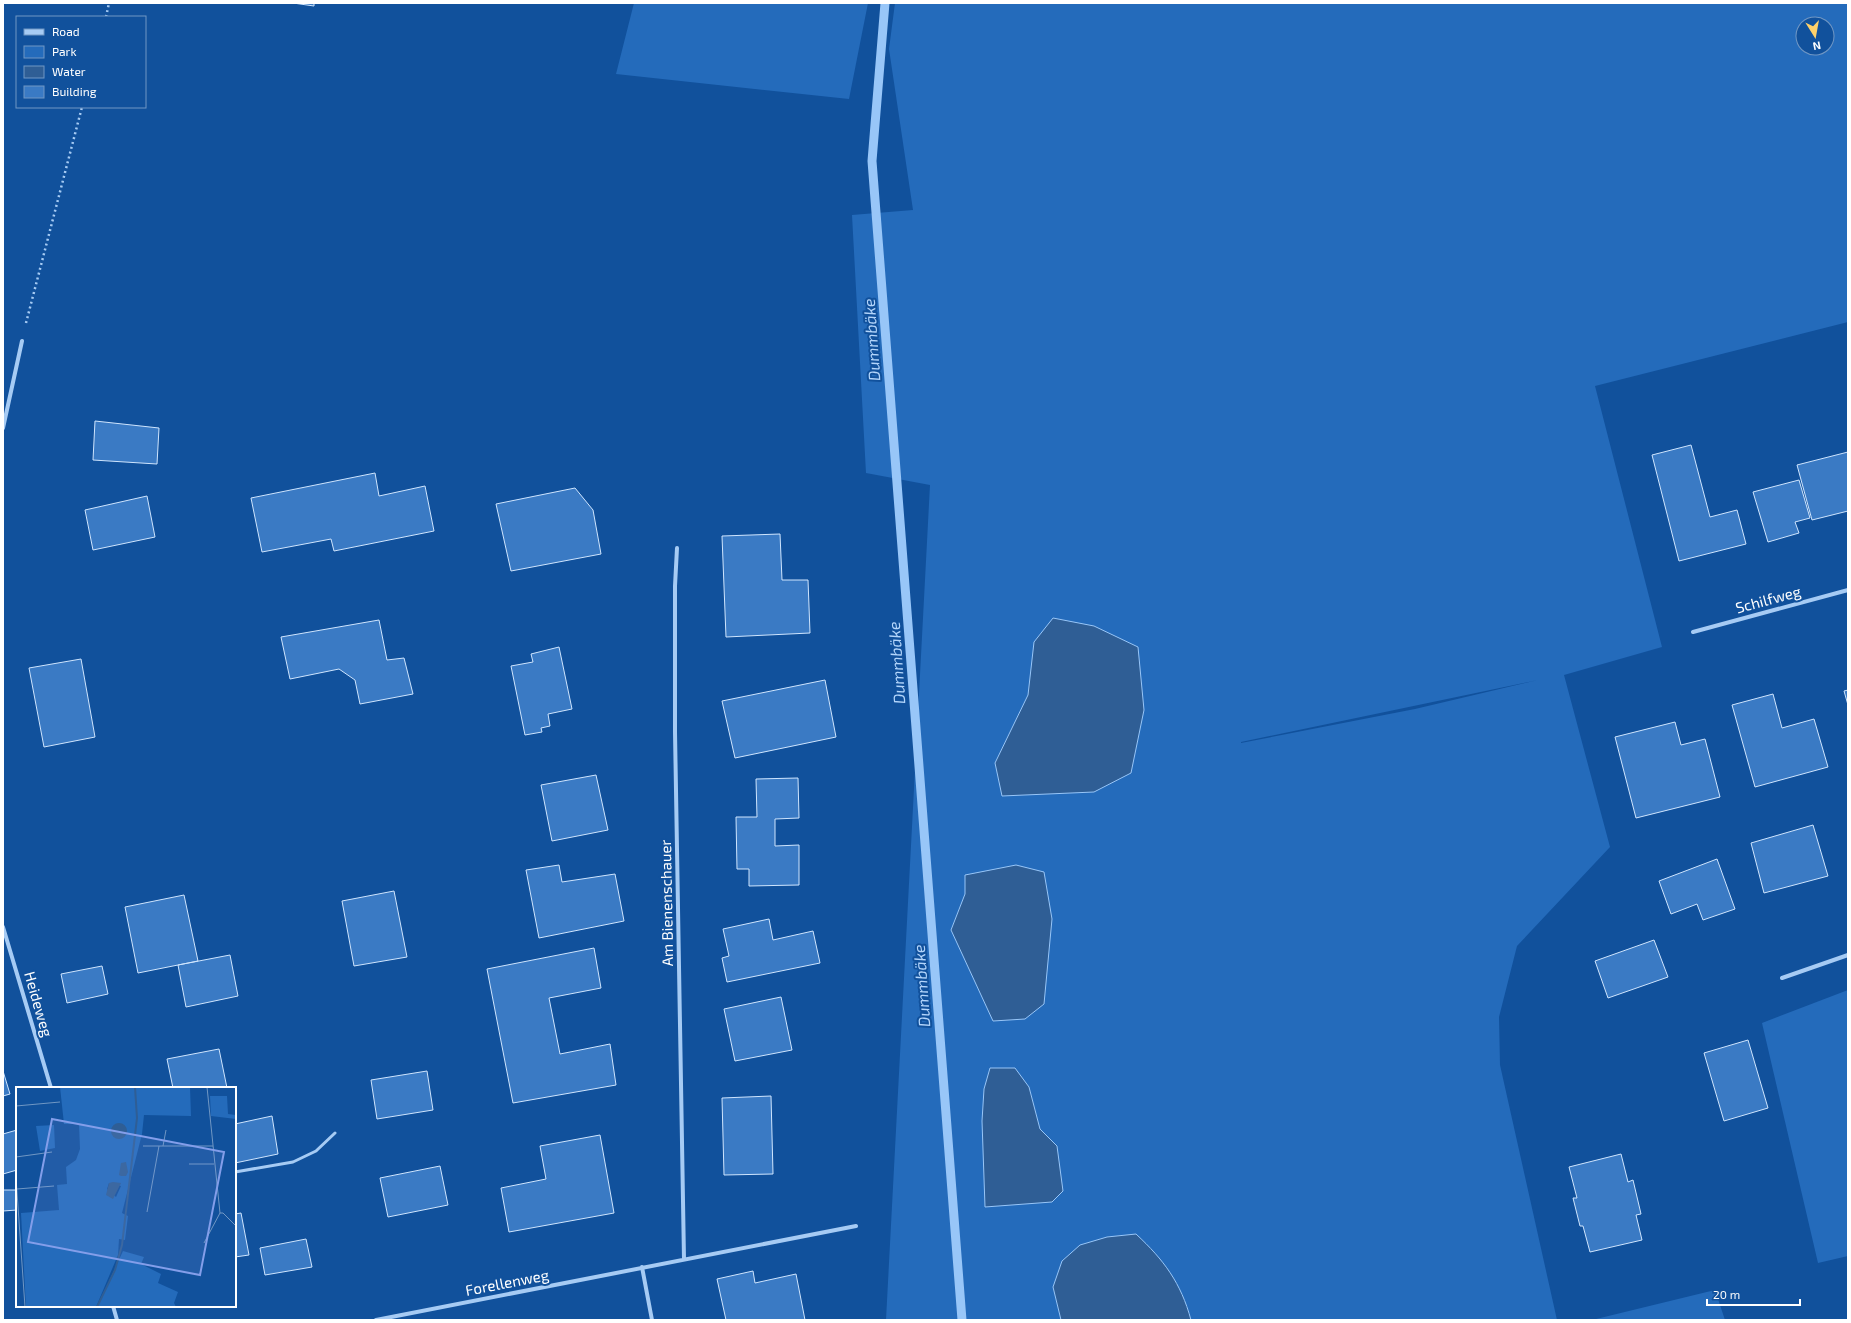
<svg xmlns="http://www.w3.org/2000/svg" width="1851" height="1323" font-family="'Exo 2',sans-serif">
<rect width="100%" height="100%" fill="#11519c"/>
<path fill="#246bbb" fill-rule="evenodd" d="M634,3H868L849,99L616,74Z
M895,3H1848V322L1595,386L1662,647L1564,675L1610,847L1517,946L1499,1017L1500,1065L1557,1320H1191L1187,1306L1053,1287L1061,1320H886L930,485L866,473L852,215L913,210L889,49ZM1803,24H1827V48H1803ZM1538,680L1415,709L1241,743V742ZM1028,695L1144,710L1137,740L995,763ZM965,894L1025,1019L993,1020L951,930ZM1029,1087L1040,1129L1057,1146L985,1207L982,1121L984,1089Z
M1848,990V1256L1818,1263L1762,1023Z
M1715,1290L1725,1320H1592Z"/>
<path fill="#2f5e95" stroke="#98c6f8" d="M1053,618L1094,626L1138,647L1144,710L1131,773L1094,792L1002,796L995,763L1028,695L1034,642Z
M1016,865L1044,872L1052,919L1044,1004L1025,1019L993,1021L951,930L965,894V875Z
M990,1068H1015L1029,1087L1040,1129L1057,1146L1063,1191L1052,1202L985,1207L982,1121L984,1089Z
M1136,1234C1164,1260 1181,1283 1191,1320H1061L1053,1287L1062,1261L1080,1245L1107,1237Z"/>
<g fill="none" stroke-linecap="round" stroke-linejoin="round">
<path stroke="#98c6f8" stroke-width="9" d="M885,3L872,161L962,1320"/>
</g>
<path fill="#3a7ac4" stroke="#cfe5fe" d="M293,3H314V6Z
M95,421L159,428L157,464L93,460Z
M1691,445L1710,517L1737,510L1746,544L1679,561L1652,455Z
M1848,452V511L1812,520L1797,465Z
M375,473L379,496L425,486L434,531L334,551L331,539L262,552L251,498Z
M1799,480L1810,518L1795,522L1799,533L1768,542L1753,492Z
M575,488L593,510L601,554L511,571L496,504Z
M147,496L155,537L93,550L85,510Z
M780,534L782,580H808L810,633L726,637L722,536Z
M379,620L387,660L404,658L413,694L360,704L355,680L339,669L290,679L281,637Z
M559,647L572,709L548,714L550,726L541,728L542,732L525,735L511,666L533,662L531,654Z
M81,659L95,737L44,747L29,668Z
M825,680L836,737L735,758L722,701Z
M1848,690V705L1844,691Z
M1773,694L1782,728L1814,719L1828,767L1755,787L1732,705Z
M1675,722L1681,745L1705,739L1720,797L1636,818L1615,737Z
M596,775L608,830L552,841L541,785Z
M798,778L799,818L775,819V846L799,845V885L749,886V869H737L736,817H757L756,779Z
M1813,825L1828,876L1764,893L1751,843Z
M1717,859L1735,909L1703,920L1697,904L1671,914L1659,881Z
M559,865L562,882L615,874L624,921L539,938L526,870Z
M394,891L407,957L354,966L342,901Z
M184,895L198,961L138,973L125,907Z
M769,919L773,940L813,931L820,963L727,982L722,958L729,956L723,929Z
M1654,940L1668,977L1608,998L1595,961Z
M594,948L601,988L549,998L560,1054L610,1044L616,1085L513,1103L487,969Z
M230,955L238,996L186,1007L178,965Z
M102,966L108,994L67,1003L61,974Z
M781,997L792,1050L735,1061L724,1009Z
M1748,1040L1768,1108L1724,1121L1704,1053Z
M219,1049L227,1088H173L167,1059Z
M3,1071L10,1094L3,1096Z
M427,1071L433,1110L377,1119L371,1080Z
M771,1096L773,1174L724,1175L722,1098Z
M272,1116L278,1154L235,1163V1124Z
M17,1130V1170L3,1174V1134Z
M600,1135L614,1213L509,1232L501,1188L546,1179L540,1146Z
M1621,1154L1628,1182L1633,1180L1641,1214L1636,1215L1642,1240L1590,1252L1583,1226H1580L1573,1198H1577L1569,1167Z
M440,1166L448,1205L388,1217L380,1178Z
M3,1190H17V1210L3,1211Z
M241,1213L249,1255L235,1257V1214Z
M306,1239L312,1267L265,1275L260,1248Z
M753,1271L755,1283L796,1274L805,1320H726L717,1279Z"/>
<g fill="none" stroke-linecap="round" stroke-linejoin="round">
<path stroke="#a6cbf4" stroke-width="2.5" stroke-dasharray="2 3" stroke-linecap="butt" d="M106,17L109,3
M26,323L82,107"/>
<path stroke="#a6cbf4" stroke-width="3" d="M235,1172L293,1162L316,1151L335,1133"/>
<path stroke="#a6cbf4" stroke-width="4" d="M3,428L22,341
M677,548L675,586V732L684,1259
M1693,632L1848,590
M3,927L51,1088
M1782,978L1848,955
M642,1267L652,1320
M113,1306L117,1320
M376,1320L856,1226"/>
</g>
<g text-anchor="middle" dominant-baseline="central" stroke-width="4" stroke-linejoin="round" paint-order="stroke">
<g font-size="15" fill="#fff" stroke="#11519c">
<text transform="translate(1768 599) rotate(-15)">Schilfweg</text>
<text transform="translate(666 903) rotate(-91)">Am Bienenschauer</text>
<text transform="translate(39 1004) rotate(74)">Heideweg</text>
<text transform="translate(507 1282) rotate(-11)">Forellenweg</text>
</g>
<g font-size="16" font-style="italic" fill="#b3d5fb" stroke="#11519c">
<text transform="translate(871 340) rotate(-94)">Dummbäke</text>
<text transform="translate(896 663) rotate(-94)">Dummbäke</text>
<text transform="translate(921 986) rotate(-94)">Dummbäke</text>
</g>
</g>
<g transform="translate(16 1087)">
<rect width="220" height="220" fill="#11519c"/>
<path d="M44,0H174L175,29L128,28L126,47L106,126L112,129L109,153L103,152L102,168L80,220H10L5,126L43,123L41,98L51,97L50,80L60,73L64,62L63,37H48ZM93,96L105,99L100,110L91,102ZM194,9H211L212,27L220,28V32L195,29ZM38,38L39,61L24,64L20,39ZM107,164L128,170L125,177L145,187L142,196L162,205L158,216L160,220H81Z" fill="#246bbb" fill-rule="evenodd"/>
<path d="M95 44a8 8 0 1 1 16 0a8 8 0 1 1-16 0ZM110,75L112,85L110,89H105L103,88L105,76ZM97,95L105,96L97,112L90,108L93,96Z" fill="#2f5e95"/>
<path fill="none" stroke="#2f5e95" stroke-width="2" d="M81,220L99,183L106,158L121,31L119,0"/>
<path fill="none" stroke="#7097c4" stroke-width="1" d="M0,19L44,15M127,59H197M147,59L150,43M0,70L36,65M173,77H198M0,91L9,220M1,102L38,99M131,125L143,59M204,126H207L220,139M188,156L204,126L191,0"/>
<path fill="#839eea" fill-opacity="0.15" stroke="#839eea" stroke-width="2" d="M36,32L208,65L184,188L12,155Z"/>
<rect width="220" height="220" fill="none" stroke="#fff" stroke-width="2"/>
</g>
<rect width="1851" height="1323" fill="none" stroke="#ffffff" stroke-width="8"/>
<rect x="16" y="16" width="130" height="92" fill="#11519c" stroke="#7097c4"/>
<rect x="24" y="29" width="20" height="6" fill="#a6cbf4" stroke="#7097c4"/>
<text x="52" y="36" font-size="12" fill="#ffffff">Road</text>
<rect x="24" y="46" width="20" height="12" fill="#246bbb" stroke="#7097c4"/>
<text x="52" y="56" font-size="12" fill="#ffffff">Park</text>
<rect x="24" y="66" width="20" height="12" fill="#2f5e95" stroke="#7097c4"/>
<text x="52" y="76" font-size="12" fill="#ffffff">Water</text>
<rect x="24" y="86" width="20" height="12" fill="#3a7ac4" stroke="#7097c4"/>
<text x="52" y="96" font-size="12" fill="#ffffff">Building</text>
<g transform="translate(1815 36) rotate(169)"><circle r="19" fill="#11519c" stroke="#7097c4"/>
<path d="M0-3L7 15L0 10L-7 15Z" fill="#ffd16a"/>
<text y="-6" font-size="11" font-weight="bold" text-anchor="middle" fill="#ffffff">N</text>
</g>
<path d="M1707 1299v6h93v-6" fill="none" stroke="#ffffff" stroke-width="2"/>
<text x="1713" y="1299" font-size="12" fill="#ffffff" stroke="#11519c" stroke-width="3" paint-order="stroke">20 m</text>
</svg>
